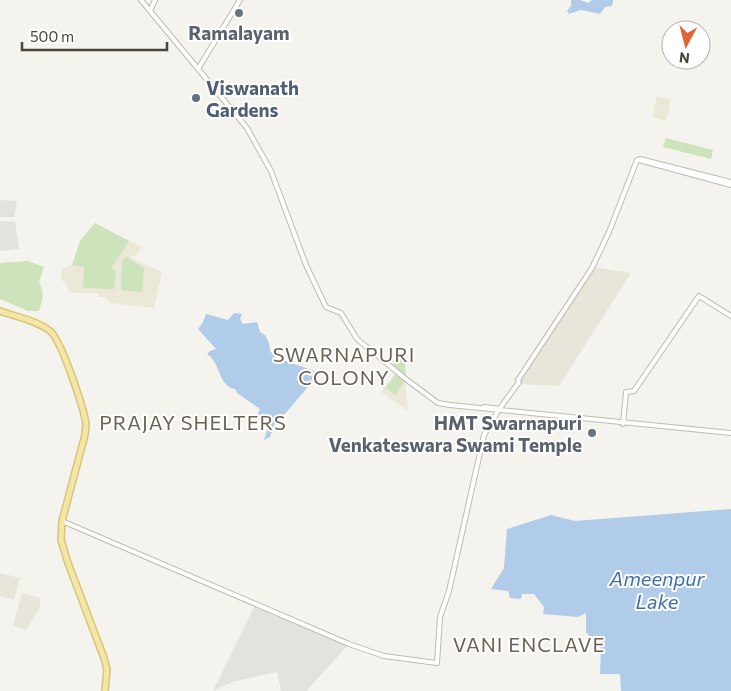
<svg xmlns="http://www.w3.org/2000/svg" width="731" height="691" font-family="Commissioner,sans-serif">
<rect width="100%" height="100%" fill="#f4f3ed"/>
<path fill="#e8e5db" d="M594,267L631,273L559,386L521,384V380Z
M0,573L20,578L14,600L0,596Z
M22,593L40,598V608L26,630L13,626Z"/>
<path fill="#e4e2dd" d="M0,200L17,201L14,217H0Z
M0,221L15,222L19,249L0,251Z
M255,605L349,644L306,691H281L277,672L232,682L213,691Z"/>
<path fill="#ece8d8" d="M657,96L671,100L666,121L652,117Z
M95,223L141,247L138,254L130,257L162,272L154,308L111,303L104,297H99V293H73L69,291L66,284L61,279L62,269L72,265L80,241Z
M396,372L405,380L408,411L381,392Z"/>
<path fill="#cce3bb" d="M666,138L713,150L711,159L663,147Z
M95,223L129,241L111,269L116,271L114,289L83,288L84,267L72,265L80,241Z
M126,257L144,268L142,292L121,290L122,261Z
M28,261L44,267L39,282C45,294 43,299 39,311H28L0,299V263Z
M401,355H405L406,377L392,365Z
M396,374L405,381L395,395L386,388Z"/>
<path fill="#b1cce9" d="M571,0H580L588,3L592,0H613L612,6L605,7L600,14L581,10L569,14L567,11L571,6Z
M234,313L242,314L240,319L243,324L257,322L260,332L265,335L269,343L270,351L277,358L320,373L283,416L276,421L270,437L264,440L271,419L269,416L266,420L259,419L258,413L260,409L237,393L235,389C218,386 221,363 207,354L210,351L216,349L198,329L203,322L206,314L228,320Z
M731,509V691H621L620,674H600L601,649L586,632V613L578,617L543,614L544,607L534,594H522L521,599L510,598L508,591L491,589L504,568L507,529L551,515L575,521Z"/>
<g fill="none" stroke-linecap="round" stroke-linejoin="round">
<defs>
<path id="tertiary" d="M141,0L247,128L271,171L306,265L326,307L341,313L357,339L407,380L438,403L450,405L731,433
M150,11L155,0
M198,69L240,0
M640,159L731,182
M639,160L731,185
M518,380L592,268L609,232L637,160H639
M484,407L500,409
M623,424L626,392L634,391L699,296L731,316
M62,521L349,644L384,656L437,663L440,617L449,591L484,435L498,411L519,382"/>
<path id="primary" d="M0,311C14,316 38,321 50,331C61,339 84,409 86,424C86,427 85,431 85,435L62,521L61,540L68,563L104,658L107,669L105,691"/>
</defs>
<use href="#tertiary" stroke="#bfbbb0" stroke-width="6"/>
<use href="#primary" stroke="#d7c578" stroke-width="8"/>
<use href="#tertiary" stroke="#fff" stroke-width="4"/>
<use href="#primary" stroke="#f3e6a7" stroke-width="5"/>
</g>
<g fill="#6b7280" stroke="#fff" stroke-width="2">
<circle cx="239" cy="13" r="5"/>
<circle cx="592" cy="433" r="5"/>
</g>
<circle fill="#5c6f8a" stroke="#fff" stroke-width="2" cx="196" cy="98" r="5"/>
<g text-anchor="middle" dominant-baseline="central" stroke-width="4" stroke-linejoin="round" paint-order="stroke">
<g font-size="19" font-weight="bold" fill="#5b616d" stroke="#fff">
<text x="239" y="32">Ramalayam</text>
<text x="582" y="422" text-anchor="end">HMT Swarnapuri<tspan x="582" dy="22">Venkateswara Swami Temple</tspan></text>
</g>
<g font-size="19" font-weight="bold" fill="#4e5e75" stroke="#fff" text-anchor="start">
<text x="206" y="87">Viswanath<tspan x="206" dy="22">Gardens</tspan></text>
</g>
<g font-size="20" letter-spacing="1" fill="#6a6353" stroke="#fff">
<text x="344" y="354">SWARNAPURI<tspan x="344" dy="23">COLONY</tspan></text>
<text x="193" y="422">PRAJAY SHELTERS</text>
<text x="529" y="644">VANI ENCLAVE</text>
</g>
<g font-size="20" font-style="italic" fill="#4070a8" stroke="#fff">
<text x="657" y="578">Ameenpur<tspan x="657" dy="23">Lake</tspan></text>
</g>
</g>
<g transform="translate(686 45) rotate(187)"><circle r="24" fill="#ffffff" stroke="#b6b4b1"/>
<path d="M0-4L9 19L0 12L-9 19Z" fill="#e16437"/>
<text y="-8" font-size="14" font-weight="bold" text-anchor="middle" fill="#48443b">N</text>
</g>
<path d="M22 42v8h145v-8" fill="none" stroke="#48443b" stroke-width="2.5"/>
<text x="30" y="42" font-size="15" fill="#48443b" stroke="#ffffff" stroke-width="4" paint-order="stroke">500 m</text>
</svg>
